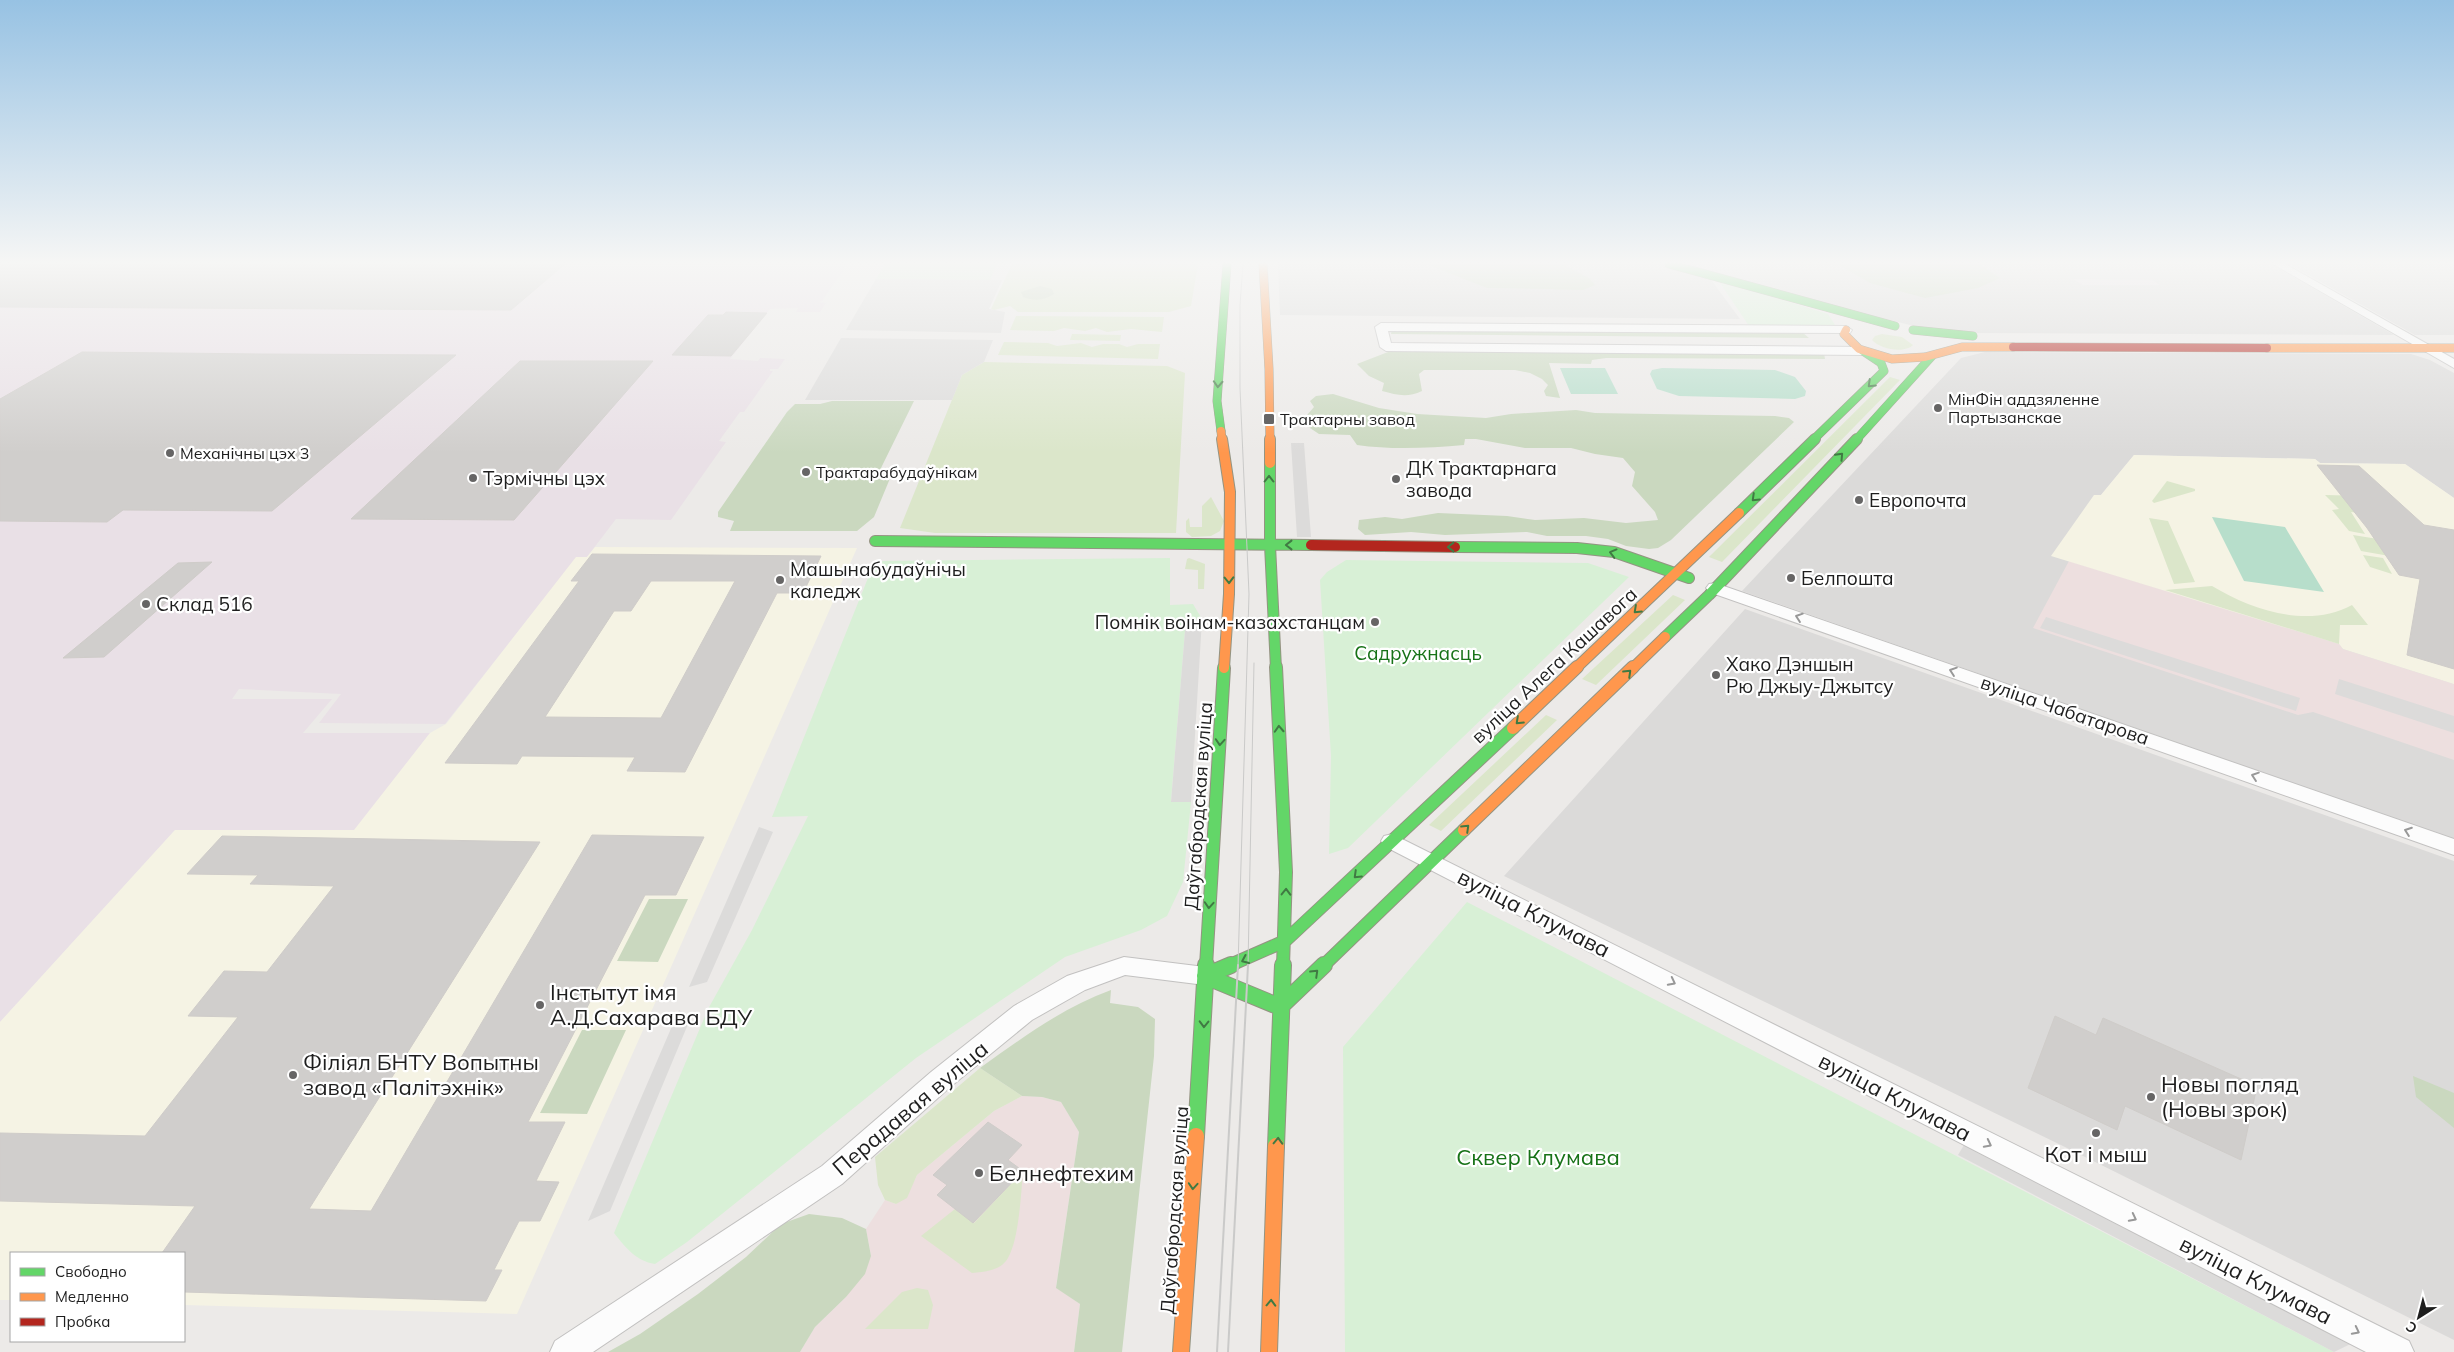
<svg xmlns="http://www.w3.org/2000/svg" width="2454" height="1352" font-family="Mulish,sans-serif">
<rect width="100%" height="100%" fill="#eceae8"/>
<path fill="#dbdad9" d="M1278,264H1663L1709,277L1740,319L1280,315Z
M1678,264H2271L2394,335L1965,333L1930,330L1781,293Z
M2289,264H2454V335H2415Z
M1985,352L2411,354L2430,360L2454,373V498L2405,464L2320,463L2315,459L2134,455L2101,495L2339,644L2454,684V839L1742,591L1961,358Z
M1745,609L2454,861V1340L2065,1147L1504,876Z"/>
<path fill="#eddfdf" d="M2069,561L2339,644L2343,649L2454,684V760L2313,712L2298,715L2033,628Z
M1022,1096L1042,1097L1061,1102L1079,1132L1056,1287L1080,1304L1074,1352H800L815,1327L846,1297L871,1256L866,1229L885,1200L896,1204L909,1191L917,1175L994,1111Z"/>
<path fill="#e9e0e6" d="M0,264H848L822,301L818,302L826,303L820,312H796L798,308L770,309L730,359L758,361L760,358L785,359L778,369H770V371H773L744,412H740L719,441L726,442L671,520L616,519L587,557L576,558L445,724L319,723L341,694L239,689L232,699H332L303,733H430L354,831L175,830L0,1022Z
M2073,279L2152,280L2160,285H2083Z"/>
<path fill="#f5f3e4" d="M2134,455L2315,459L2320,463L2405,464L2454,498V684L2343,649L2339,644L2051,556L2094,495H2101Z
M595,547L857,548L517,1314L184,1305V1253H11V1300H0V1022L175,830H354L430,733L446,724L576,557H587Z"/>
<path fill="#dbe6ca" d="M1012,264H1198L1191,306L1169,312H1018L1010,306L994,310L991,309Z
M1016,316L1164,317L1162,332L1131,329L1107,332L1096,328L1085,331L1064,328L1054,331L1010,330Z
M1072,334L1121,335L1120,341L1070,340Z
M1882,334L1902,337L1913,345C1904,354 1880,349 1872,340L1875,336Z
M1004,342L1048,343L1057,346L1081,343L1092,347L1103,344H1119L1127,347L1138,344H1160L1158,359L998,355Z
M984,362L1167,366L1185,373L1176,533H935L900,528L962,375Z
M1890,377L1900,380L1722,562L1709,557Z
M2167,481L2195,489V491L2154,503L2152,501Z
M2325,495L2367,496L2391,517L2351,512L2365,534L2349,531L2332,510L2339,509Z
M1211,497L1224,521L1220,531L1211,536L1192,537L1186,532V521L1189,518L1190,527H1202V506Z
M2149,518L2168,521L2195,582L2174,584Z
M2353,535L2409,544L2395,557L2361,551Z
M2363,555L2383,558L2392,574L2370,567Z
M1189,558L1205,564L1204,589H1198V570L1185,569L1187,559Z
M2212,586C2252,610 2308,629 2352,605L2368,625H2340L2339,644L2165,590Z
M1673,595L1685,600L1596,685L1582,679Z
M1546,715L1557,720L1441,831L1429,825Z
M980,1068L1022,1096L994,1111L917,1175L907,1198L896,1204L885,1200L878,1185L875,1157Z
M1023,1171C1021,1192 1019,1254 1002,1265C994,1271 982,1272 972,1273L921,1236L955,1209L974,1223Z
M917,1288L928,1290L933,1305L928,1329H865L902,1292Z"/>
<path fill="#cad8bf" d="M1426,264H1562L1589,278L1595,285L1583,290L1487,288Z
M1841,264H1979L2000,278L1978,288L1925,298L1870,283L1839,265Z
M1040,286L1052,289L1054,294C1044,301 1034,301 1023,297L1021,292Z
M1392,329L1802,332L1809,338L1391,334Z
M1388,352L1824,353L1825,359L1606,358L1592,360L1591,364L1549,363L1560,398L1546,396L1544,391L1548,385L1542,379L1530,373L1515,370H1424L1419,374L1422,391C1407,398 1397,395 1382,391L1384,383L1369,376L1357,364Z
M1333,394L1379,408L1417,414L1486,418L1511,414L1576,410L1595,413L1775,416L1789,418L1794,422L1671,540L1658,548L1649,549L1626,546L1608,539L1586,536H1547L1527,532L1445,535L1411,532L1365,535L1358,529L1359,520L1385,517L1402,519L1438,513L1507,516L1535,520L1584,518L1626,523L1658,520L1655,512L1632,486L1635,472L1623,458L1595,454L1571,448H1525L1476,439H1465L1464,445C1429,448 1392,450 1357,445L1350,435L1319,434L1301,422L1314,407L1310,401L1316,396Z
M832,401H914L881,468L891,476L874,517L857,531H730L734,521L718,517V512L787,412L795,404H820Z
M649,899H688L658,962L617,961Z
M1111,990L1110,1003L1138,1007L1155,1019L1154,1056L1122,1352H1074L1080,1304L1056,1288L1079,1132L1061,1102L1042,1097L1022,1096L980,1068C1022,1038 1062,1008 1111,990Z
M582,1030H626L587,1114L540,1113Z
M2413,1076L2454,1093V1128L2416,1097Z
M809,1214L842,1218L866,1229L871,1256L865,1274L846,1297L815,1327L800,1352H608L640,1334L698,1294L746,1257L781,1224Z"/>
<path fill="#d8f0d6" d="M885,264H997L990,280L876,279Z
M1718,280L1828,314L1837,328L1749,326Z
M1170,558V605L1193,604L1202,619H1186L1171,801L1191,802L1183,882L1167,916L1141,930L1065,957L916,1058L687,1242L655,1264C636,1261 626,1248 614,1233L708,1009L752,930L808,816L772,817L874,563L884,561Z
M1346,560L1588,563L1629,577L1348,848L1329,854L1331,756L1320,580L1327,572Z
M1467,902L2334,1352H1345L1343,1047Z"/>
<path fill="#b7decb" d="M1560,368H1605L1618,394H1571Z
M1662,368L1775,370L1795,377L1806,391L1805,396L1795,399L1679,396L1657,389L1650,374L1652,370Z
M2212,517L2285,527L2324,592L2244,581Z"/>
<path fill="#dcdbda" d="M1356,264H1421L1427,282H1360Z
M876,279L1002,280L989,309L1005,312L1001,333L846,330Z
M1439,288L1553,289L1556,296L1441,295Z
M841,338L993,340L984,362L962,375L952,400H805Z
M1291,443H1304L1311,537H1297Z
M2046,617L2300,698L2296,711L2040,628Z
M1186,619H1202L1191,802H1171Z
M2339,679L2454,716V733L2335,694Z
M759,827L773,832L707,982L689,987Z
M679,1010L691,1017L610,1211L588,1221Z
M1970,1135L2367,1336L2334,1352L1958,1155Z"/>
<path fill="#d0cecc" stroke="#cfccc9" fill-rule="evenodd" d="M0,264H565L511,310L0,307Z
M726,312L767,313L731,356L672,355L708,315H723Z
M82,352L262,354L456,355L272,511L123,510L107,522L0,521V399Z
M520,361H653L514,520L351,519Z
M2317,465L2359,466L2424,525L2454,530V669L2407,655L2420,579L2399,575L2367,528Z
M592,554L821,556L803,593H777L685,772L627,771L635,757L522,756L517,764L445,763L579,581H571ZM651,581H735L661,718L545,717L614,611H631Z
M212,562L104,657L63,658L178,563Z
M592,835L704,837L676,895H645L528,1122H565L536,1181L559,1182L540,1221H519L494,1270H502L486,1301L184,1292V1253H162L195,1206L0,1201V1133L145,1136L238,1017L188,1016L224,971L267,972L334,886L250,884L258,875L187,874L222,836L540,842L309,1209L371,1211Z
M2055,1016L2096,1035L2103,1018L2257,1086L2241,1160L2125,1106L2117,1130L2028,1088Z
M988,1122L1022,1145L1008,1160L1023,1171L973,1223L937,1195L947,1185L933,1175Z"/>
<g fill="none" stroke-linecap="round" stroke-linejoin="round">
<defs>
<path id="street" d="M2273,264H2285L2454,359V368Z
M1381,323L1846,326L1852,330L1850,333L1388,331L1391,343L1863,347L1869,351L1863,355L1386,351L1380,347L1375,327Z
M1715,583L2454,839V855L1709,592L1706,588L1709,584Z
M1392,834L2409,1341L2414,1352H2366L1384,846L1381,841L1384,836Z
M1124,957L1205,967L1214,969L1217,976L1214,983L1205,985L1125,975L1085,990L1032,1020L949,1088L842,1184L593,1352H550L555,1341L822,1166L931,1072L1014,1006L1067,976Z"/>
<path id="fast-far3" d="M1669,264L1895,326
M1913,330L1973,336
M1221,431L1217,401L1227,264
M1813,440L1884,371L1881,363L1863,351
M1856,440L1932,356"/>
<path id="fast-far2" d="M1270,463V545L1276,669
M1739,513L1815,439
M875,541L1311,545
M1455,547L1577,548L1614,552L1689,578
M1665,637L1709,595L1857,439"/>
<path id="fast-far1" d="M1276,667L1286,872L1283,966
M1206,966L1224,668
M1228,966L1285,941L1513,728
M1323,966L1464,830"/>
<path id="fast" d="M1205,976L1280,1007L1324,965
M1205,976L1231,965
M1196,1136L1206,965
M1276,1146L1283,965"/>
<path id="slow-far3" d="M1263,264L1269,369L1270,440
M1846,330L1844,334L1859,349L1892,359L1925,357L1962,347H2013
M2267,348H2454
M1221,431L1222,440"/>
<path id="slow-far2" d="M1222,439L1230,492L1229,594L1224,668
M1270,439V463
M1575,669L1739,513
M1632,669L1665,637"/>
<path id="slow-far1" d="M1513,728L1577,667
M1464,830L1633,667"/>
<path id="slow" d="M1181,1352L1196,1136
M1269,1352L1276,1146"/>
<path id="jam-far1" d="M2013,347L2267,348"/>
<path id="jam" d="M1311,545L1455,547"/>
</defs>
<use href="#street" stroke="#c2c1c0" stroke-width="2"/>
<use href="#fast-far3" stroke="#949482" stroke-width="9"/>
<use href="#fast-far2" stroke="#949482" stroke-width="12"/>
<use href="#fast-far1" stroke="#949482" stroke-width="14"/>
<use href="#fast" stroke="#949482" stroke-width="18"/>
<use href="#slow-far3" stroke="#949482" stroke-width="9"/>
<use href="#slow-far2" stroke="#949482" stroke-width="12"/>
<use href="#slow-far1" stroke="#949482" stroke-width="14"/>
<use href="#slow" stroke="#949482" stroke-width="18"/>
<use href="#jam-far1" stroke="#949482" stroke-width="9"/>
<use href="#jam" stroke="#949482" stroke-width="12"/>
<use href="#street" fill="#fcfcfc" fill-rule="evenodd"/>
<use href="#fast-far3" stroke="#63d668" stroke-width="8"/>
<use href="#fast-far2" stroke="#63d668" stroke-width="10"/>
<use href="#fast-far1" stroke="#63d668" stroke-width="12"/>
<use href="#fast" stroke="#63d668" stroke-width="16"/>
<use href="#slow-far3" stroke="#ff974d" stroke-width="8"/>
<use href="#slow-far2" stroke="#ff974d" stroke-width="10"/>
<use href="#slow-far1" stroke="#ff974d" stroke-width="12"/>
<use href="#slow" stroke="#ff974d" stroke-width="16"/>
<use href="#jam-far1" stroke="#b3261e" stroke-width="8"/>
<use href="#jam" stroke="#b3261e" stroke-width="10"/>
<path stroke="#cacac9" stroke-width="1" d="M1238,966L1249,594L1240,388V305L1243,264
M1248,966L1254,663"/>
<path stroke="#cacac9" stroke-width="2" d="M1217,1352L1238,965
M1228,1352L1248,965"/>
</g>
<defs><path id="oneway-chevron" d="M-2-3.5L2.5 0L-2 3.5" fill="none" stroke-width="1.6" stroke-linecap="round" stroke-linejoin="round" transform="scale(1.25)"/></defs>
<g stroke="#407a43">
<use href="#oneway-chevron" transform="translate(1218 384) rotate(93)"/>
<use href="#oneway-chevron" transform="translate(1871 384) rotate(136)"/>
<use href="#oneway-chevron" transform="translate(1840 456) rotate(-47)"/>
<use href="#oneway-chevron" transform="translate(1269 479) rotate(-90)"/>
<use href="#oneway-chevron" transform="translate(1755 498) rotate(136)"/>
<use href="#oneway-chevron" transform="translate(1289 545) rotate(180)"/>
<use href="#oneway-chevron" transform="translate(1451 547) rotate(-180)"/>
<use href="#oneway-chevron" transform="translate(1613 553) rotate(-165)"/>
<use href="#oneway-chevron" transform="translate(1229 580) rotate(89)"/>
<use href="#oneway-chevron" transform="translate(1637 610) rotate(137)"/>
<use href="#oneway-chevron" transform="translate(1628 673) rotate(-44)"/>
<use href="#oneway-chevron" transform="translate(1519 721) rotate(137)"/>
<use href="#oneway-chevron" transform="translate(1279 729) rotate(-93)"/>
<use href="#oneway-chevron" transform="translate(1220 742) rotate(94)"/>
<use href="#oneway-chevron" transform="translate(1466 828) rotate(-44)"/>
<use href="#oneway-chevron" transform="translate(1357 875) rotate(136)"/>
<use href="#oneway-chevron" transform="translate(1286 892) rotate(-89)"/>
<use href="#oneway-chevron" transform="translate(1209 905) rotate(94)"/>
<use href="#oneway-chevron" transform="translate(1245 960) rotate(156)"/>
<use href="#oneway-chevron" transform="translate(1315 973) rotate(-44)"/>
<use href="#oneway-chevron" transform="translate(1204 1024) rotate(91)"/>
<use href="#oneway-chevron" transform="translate(1278 1141) rotate(-88)"/>
<use href="#oneway-chevron" transform="translate(1193 1186) rotate(94)"/>
<use href="#oneway-chevron" transform="translate(1271 1303) rotate(-88)"/>
</g>
<g stroke="#989898">
<use href="#oneway-chevron" transform="translate(1799 617) rotate(-161)"/>
<use href="#oneway-chevron" transform="translate(1953 671) rotate(-161)"/>
<use href="#oneway-chevron" transform="translate(2255 776) rotate(-161)"/>
<use href="#oneway-chevron" transform="translate(2408 831) rotate(-160)"/>
<use href="#oneway-chevron" transform="translate(1672 982) rotate(27)"/>
<use href="#oneway-chevron" transform="translate(1988 1144) rotate(27)"/>
<use href="#oneway-chevron" transform="translate(2133 1218) rotate(27)"/>
<use href="#oneway-chevron" transform="translate(2356 1331) rotate(27)"/>
</g>
<linearGradient id="sky" x2="0" y2="1"><stop stop-color="#97c2e3"/><stop offset="0.58" stop-color="#f6f6f5"/><stop offset="1" stop-color="#f6f6f5" stop-opacity="0"/></linearGradient>
<rect width="2454" height="453" fill="url(#sky)"/>
<g fill="#666565" stroke="#fff" stroke-width="2">
<circle cx="1938" cy="408" r="5"/>
<rect x="1263" y="413" width="12" height="12" rx="2.5"/>
<circle cx="170" cy="453" r="5"/>
<circle cx="806" cy="472" r="5"/>
<circle cx="473" cy="478" r="5"/>
<circle cx="1396" cy="479" r="5"/>
<circle cx="1859" cy="500" r="5"/>
<circle cx="1791" cy="578" r="5"/>
<circle cx="780" cy="580" r="5"/>
<circle cx="146" cy="604" r="5"/>
<circle cx="1375" cy="622" r="5"/>
<circle cx="1716" cy="675" r="5"/>
<circle cx="540" cy="1005" r="5"/>
<circle cx="293" cy="1075" r="5"/>
<circle cx="2151" cy="1097" r="5"/>
<circle cx="2096" cy="1133" r="5"/>
<circle cx="979" cy="1173" r="5"/>
</g>
<g text-anchor="middle" dominant-baseline="central" stroke-width="4.5" stroke-linejoin="round" paint-order="stroke">
<g font-size="16" fill="#1e1e1e" stroke="#fff" text-anchor="start">
<text x="1948" y="399">МінФін аддзяленне<tspan x="1948" dy="18">Партызанскае</tspan></text>
<text x="1280" y="419">Трактарны завод</text>
<text x="180" y="453">Механічны цэх 3</text>
<text x="816" y="472">Трактарабудаўнікам</text>
</g>
<g font-size="19" fill="#1e1e1e" stroke="#fff" text-anchor="start">
<text x="1406" y="468">ДК Трактарнага<tspan x="1406" dy="22">завода</tspan></text>
<text x="483" y="478">Тэрмічны цэх</text>
<text x="1869" y="500">Европочта</text>
<text x="790" y="569">Машынабудаўнічы<tspan x="790" dy="22">каледж</tspan></text>
<text x="1801" y="578">Белпошта</text>
<text x="156" y="604">Склад 516</text>
<text x="1365" y="622" text-anchor="end">Помнік воінам-казахстанцам</text>
<text x="1726" y="664">Хако Дэншын<tspan x="1726" dy="22">Рю Джыу-Джытсу</tspan></text>
</g>
<g font-size="19" fill="#177217" stroke="#fff">
<text x="1418" y="653">Садружнасць</text>
</g>
<g font-size="19" fill="#1e1e1e" stroke="#fff">
<text transform="translate(1554 665) rotate(-43)">вуліца Алега Кашавога</text>
<text transform="translate(2065 710) rotate(19)">вуліца Чабатарова</text>
<text transform="translate(1198 806) rotate(-86)">Даўгабродская вуліца</text>
<text transform="translate(1174 1210) rotate(-86)">Даўгабродская вуліца</text>
</g>
<g font-size="22" fill="#1e1e1e" stroke="#fff">
<text transform="translate(1534 913) rotate(27)">вуліца Клумава</text>
<text transform="translate(1895 1097) rotate(27)">вуліца Клумава</text>
<text transform="translate(910 1108) rotate(-40)">Перадавая вуліца</text>
<text transform="translate(2256 1280) rotate(27)">вуліца Клумава</text>
</g>
<g font-size="22" fill="#1e1e1e" stroke="#fff" text-anchor="start">
<text x="550" y="992">Інстытут імя<tspan x="550" dy="25">А.Д.Сахарава БДУ</tspan></text>
<text x="303" y="1062">Філіял БНТУ Вопытны<tspan x="303" dy="25">завод «Палітэхнік»</tspan></text>
<text x="2161" y="1084">Новы погляд<tspan x="2161" dy="25">(Новы зрок)</tspan></text>
<text x="2096" y="1154" text-anchor="middle">Кот і мыш</text>
<text x="989" y="1173">Белнефтехим</text>
</g>
<g font-size="22" fill="#177217" stroke="#fff">
<text x="1538" y="1157">Сквер Клумава</text>
</g>
</g>
<rect x="10" y="1252" width="175" height="90" fill="#ffffff" stroke="#a5a5a5"/>
<rect x="20" y="1268" width="25" height="8" fill="#63d668" stroke="#a5a5a5"/>
<text x="55" y="1277" font-size="15" fill="#1e1e1e">Свободно</text>
<rect x="20" y="1293" width="25" height="8" fill="#ff974d" stroke="#a5a5a5"/>
<text x="55" y="1302" font-size="15" fill="#1e1e1e">Медленно</text>
<rect x="20" y="1318" width="25" height="8" fill="#b3261e" stroke="#a5a5a5"/>
<text x="55" y="1327" font-size="15" fill="#1e1e1e">Пробка</text>
<g transform="translate(2419 1317) rotate(216)" stroke="#ffffff" stroke-width="4" paint-order="stroke">
<path d="M0-4L9 19L0 12L-9 19Z" fill="#1e1e1e"/>
<text y="-8" font-size="14" font-weight="bold" text-anchor="middle" fill="#1e1e1e">С</text>
</g>
</svg>
